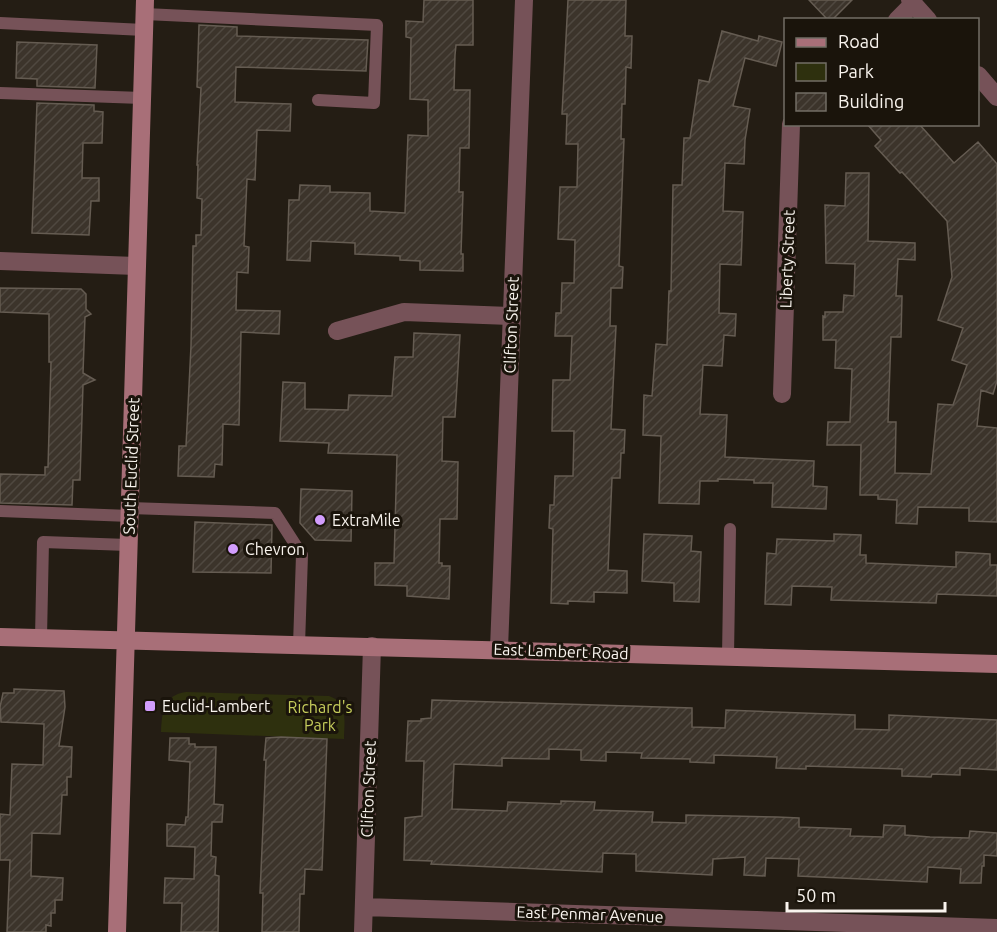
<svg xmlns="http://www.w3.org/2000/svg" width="997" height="932" font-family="Ubuntu,sans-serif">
<defs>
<pattern id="building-hatch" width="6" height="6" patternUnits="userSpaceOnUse" patternTransform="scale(1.5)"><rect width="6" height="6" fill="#3c342b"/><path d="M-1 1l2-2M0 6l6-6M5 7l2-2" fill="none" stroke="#4f4840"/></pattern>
</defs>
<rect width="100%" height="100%" fill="#241d14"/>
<path fill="#2e300e" d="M186,692L329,696C349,703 344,721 344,739L161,732C162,713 163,695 186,692Z"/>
<path fill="url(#building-hatch)" stroke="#655c52" stroke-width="1.5" d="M424,0H473V45H456L455,55L454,90H470L469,148H460L459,192H463L461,254H463V271L420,270V261L400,260V256L355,254V243L311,241L310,261L287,260L289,200H299L300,185L330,186V192L370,193V211L405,213L408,135L428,136V100L410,99L411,38L406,37V21L423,22Z
M568,0H626L625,36H632L631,68L626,67L625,104H622L621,139H624L619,266L623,267L622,288H611L610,326H616L611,429L625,430L624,453H621L620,478H612L608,570L627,571V593L594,592V602L568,601V604L551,603L553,529L549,528L550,505H554L555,476H573L574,431H552L553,380H570L572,336H555L556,313H561L562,283H574L575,240L558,239L560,187H577L578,144H566L567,114H562Z
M809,0H852L832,20H828Z
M199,25L237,27V36L368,40L366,71L236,67L235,102L291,104L290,131L257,130L255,180L247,179L244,246L249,247L248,273L237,272L236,310L280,311L279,334L241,332L239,425L223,424L222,465L215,464L214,477L178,476L179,446H186L191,346L193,246H196V235H201L202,199L197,198L198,165H197L201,88L197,87Z
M722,31L758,41L759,36L782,42L776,66L745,58L733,106L750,109L745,140L744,164L725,163L723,211L743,212L741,265L720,264L719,313L736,314L735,336L724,335L722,366L703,365L700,414L727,415L725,457L814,461L813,486L827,487L826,509L772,507L773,483H754V480L718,479V481H700L699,504L659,503L661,436L643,435L644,395L652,396L656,344L667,345L669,291H671L673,185H682L684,138H690L699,80L709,82Z
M17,42L97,45L95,88L37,86V79L16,78Z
M37,103L94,105V111L103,112L102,143H83L82,178H99V201H91L89,235L32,233Z
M867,124H919L954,163L978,142L997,164V381L993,394L981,390L977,426L997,428V522L969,521V508L918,507L917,524L896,523L897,500L878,499V495H860L861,445H827L828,422H850L852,369L835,368L836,340H823V316L825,317V312H843L844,295L854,296L855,264L826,263L825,205L845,206L846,173H869L868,241L915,243V260L898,259L896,296H902L901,337H891L888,422H896L895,473L931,474L938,404L953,405L967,365L952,360L963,328L938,320L952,277L947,221L902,172L900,173L875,146L881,140Z
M0,288L81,289L86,294V309L91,314L85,317L83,373L95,380L83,385L80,480H73L72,505L0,503V474L45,475V467H48L51,362H49V314L0,312Z
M414,333L460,335L455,417H443L442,461L458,462L457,519H440L439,563H442V566H450L449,599L407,596V586L375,585V563H394L397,455L328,453L329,443L280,441L283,382L305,383V409L348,410L349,395L392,396L395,357H413Z
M301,489L352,491L351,541L315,540L300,523Z
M195,522L272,525L271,573L193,572Z
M644,534L692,536L691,551L701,552L699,602L674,601V583L642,581Z
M834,534L861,535L860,555H866V563L956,567V552L990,554V565H997V596L937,594L936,603L831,600L832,587L792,586L791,605L765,604L767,553L776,554L777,539L834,541Z
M14,689L64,691L65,707L59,746L72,747L71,777H67V795H62L60,834L32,833L31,876L63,878L62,900H55V913H51V926L46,925V932H7L10,860H0V814L10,815L12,764L43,765L44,724L1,722L0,707L3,693H14Z
M432,700L692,708V727L725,728L726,710L855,715V729L889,730V715L997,720V770L960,768V775L932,774L931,777L902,776V769L806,766V769L776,768L777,757L714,755V763L690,762V759L641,758L642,753L606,752V761L581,760V750L549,749V759L502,758V766L454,764L452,809L507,811L508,802L561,804V801L595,802L594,810L653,812L652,822L686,823V815L777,817L799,818V827L851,829L850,836L883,837L884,825L905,826V835L930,837L969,838L970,831L997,833V856L984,855V866H982L981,883H960L961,869L928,867L927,882L798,876L799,859L766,858L765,876L744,875L745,857L713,859L712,875L636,871V854L603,853L602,872L431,864L432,861L404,860L405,818L422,816L424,761H406L408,721H421V719L431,718Z
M281,737L327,739L322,870L305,869L304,894H300L299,932H262L263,893H260L266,760H264L266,738Z
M170,738H189V744H195V747H216L214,804L223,805L222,822H212L211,856L216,857L215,875L219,876L218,932H181L182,903H164L165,878L194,879L195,847L167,846V824L185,825L186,817H188L190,762L169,760Z"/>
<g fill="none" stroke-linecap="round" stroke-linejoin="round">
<path stroke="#765258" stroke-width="12" d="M145,14L377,25L374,103L318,100
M0,23L144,30
M0,93L142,98
M130,508L275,513L302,555L299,645
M0,511L130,516
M41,637L43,542L128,545
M728,656L730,529"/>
<path stroke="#765258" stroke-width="18" d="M910,0L928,20
M897,20L914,3
M978,75L997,97
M0,261L136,266
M337,331L404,312L511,316
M782,394L791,124
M499,649L524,0
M364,907L997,928
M363,932L372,646"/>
<path stroke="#a86f78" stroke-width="18" d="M0,637L997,664
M117,932L145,0"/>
</g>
<g fill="#d29dfd" stroke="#1a140b" stroke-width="2">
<circle cx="320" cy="520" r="6"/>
<circle cx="233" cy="549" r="6"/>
<rect x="144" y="700" width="12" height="12" rx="3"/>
</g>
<g text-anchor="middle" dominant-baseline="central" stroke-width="6" stroke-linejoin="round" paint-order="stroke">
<g font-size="16" fill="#f9f4ee" stroke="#1a140b">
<text transform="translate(787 259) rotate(-88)">Liberty Street</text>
<text transform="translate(511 325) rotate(-88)">Clifton Street</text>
<text transform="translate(131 466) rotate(-88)">South Euclid Street</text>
<text transform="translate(561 651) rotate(2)">East Lambert Road</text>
<text transform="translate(368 789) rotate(-88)">Clifton Street</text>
<text transform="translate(590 914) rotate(2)">East Penmar Avenue</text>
</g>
<g font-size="16" fill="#f9f4ee" stroke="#1a140b" text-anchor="start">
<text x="332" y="520">ExtraMile</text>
<text x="245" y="549">Chevron</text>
<text x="162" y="706">Euclid-Lambert</text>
</g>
<g font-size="16" fill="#c6cd5c" stroke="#1a140b">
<text x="320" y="707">Richard's<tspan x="320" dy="18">Park</tspan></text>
</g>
</g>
<rect x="784" y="18" width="195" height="108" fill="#1a140b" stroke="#736e66" stroke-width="1.5"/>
<rect x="796" y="38" width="30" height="9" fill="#a86f78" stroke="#736e66" stroke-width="1.5"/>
<text x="838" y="48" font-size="18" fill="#f9f4ee">Road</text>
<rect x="796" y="63" width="30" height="18" fill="#2e300e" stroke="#736e66" stroke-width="1.5"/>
<text x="838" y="78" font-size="18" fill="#f9f4ee">Park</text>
<rect x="796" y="93" width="30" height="18" fill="url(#building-hatch)" stroke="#736e66" stroke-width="1.5"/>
<text x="838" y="108" font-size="18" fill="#f9f4ee">Building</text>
<path d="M787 902v9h158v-9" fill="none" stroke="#f9f4ee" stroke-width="3"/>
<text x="796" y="902" font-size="18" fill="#f9f4ee" stroke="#1a140b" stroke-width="4.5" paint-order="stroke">50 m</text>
</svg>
